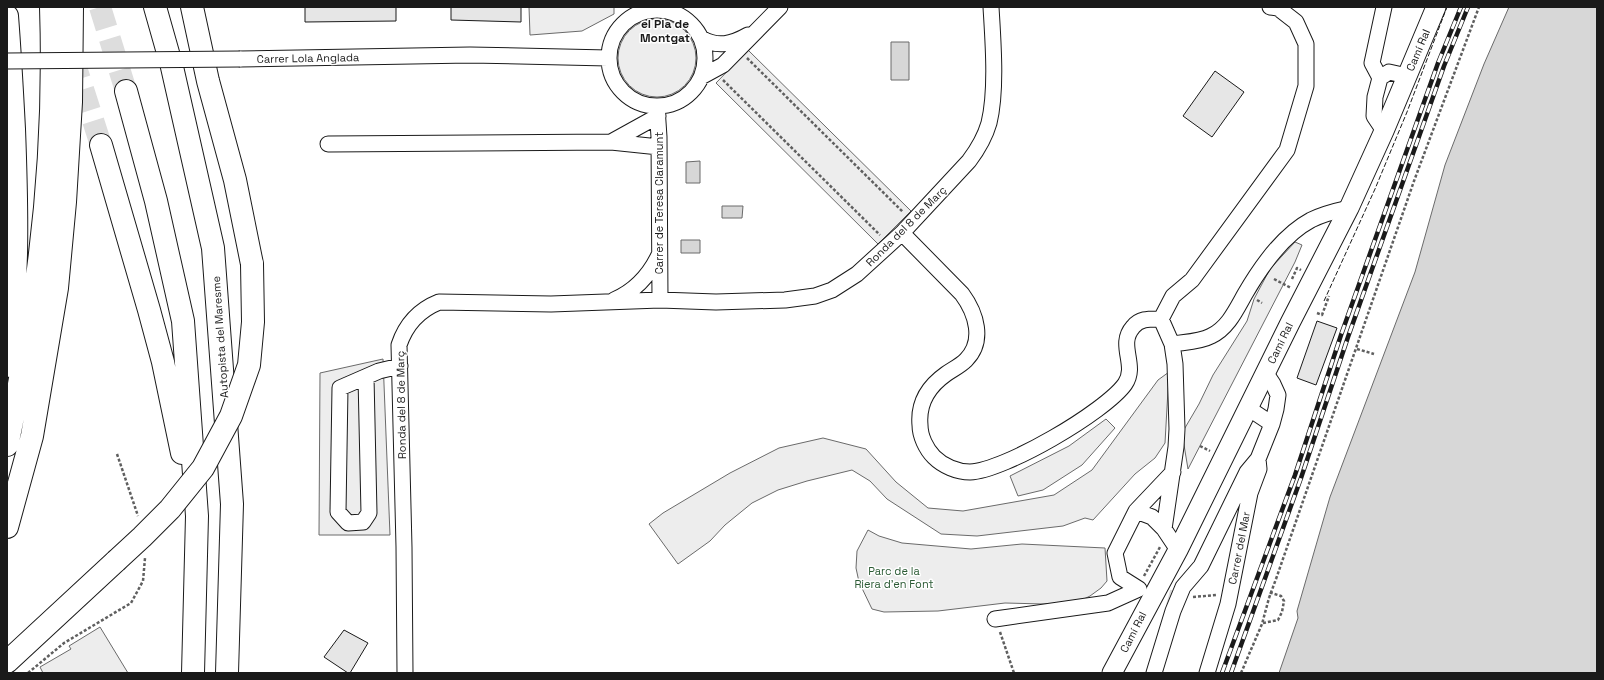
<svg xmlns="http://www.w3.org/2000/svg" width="1604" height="680" font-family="'Space Grotesk',sans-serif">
<rect width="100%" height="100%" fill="#fff"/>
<path fill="#ededed" stroke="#6a6a6a" d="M529,7H614V14L582,31L530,35Z
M618 58a39 39 0 1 1 78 0a39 39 0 1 1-78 0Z
M748,50L911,211L878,244L716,83Z
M1295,242L1302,245L1295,262L1188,469L1182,433L1199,404L1213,375L1247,321L1254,299L1270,269Z
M383,359L390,535H319L320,373Z
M1169,372L1165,443L1155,458L1135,474L1093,520L1085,518L1063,526L977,536L941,534L887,499L870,481L852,470L807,481L778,490L752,503L725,525L710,541L678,564L649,524L663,513L730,473L779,448L823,438L866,449L896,482L928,508L963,511L1054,495L1092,470L1158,380Z
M1106,419L1115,428L1082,465L1043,490L1018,496L1010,476L1069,446Z
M868,530L879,536L902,543L971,549L1022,544L1105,548L1107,581L1101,588L1090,596L1078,602L1044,604L1005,603L938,611L884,612L872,609L859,582L856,568L857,551Z
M100,627L128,673H43L40,667L71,649L69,646Z"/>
<path fill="#d7d7d7" stroke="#6a6a6a" d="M1509,7H1597V673H1279L1298,618L1297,611L1330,497L1415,272L1445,165L1484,64Z
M891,42H909V80H891Z
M700,161V183H686V162Z
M722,206H743L742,218H722Z
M681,240H700V253H681Z"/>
<path fill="#e6e6e6" stroke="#1a1a1a" d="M305,7H396V21L305,22Z
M451,7H521V22L451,20Z
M1215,71L1244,92L1212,137L1183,116Z
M1317,321L1337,328L1316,385L1297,378Z
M344,630L368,643L350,673H348L324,657Z"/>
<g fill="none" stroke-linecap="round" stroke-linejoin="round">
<path stroke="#ddd" stroke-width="15" stroke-dasharray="15 8" stroke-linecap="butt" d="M1146,591L1172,598"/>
<path stroke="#ddd" stroke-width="22" stroke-dasharray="22 11" stroke-linecap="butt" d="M100,7L126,91
M73,58L101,145"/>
<defs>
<path id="minor" d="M609 58a48 48 0 1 1 96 0a48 48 0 1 1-96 0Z
M701,38C718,48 732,44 748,35
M240,59L470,55L608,58
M701,77L723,65L780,7
M1380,78L1372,63L1384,7
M657,107L659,137L660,300
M1384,131L1374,116L1375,97L1380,78L1389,72L1407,76
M611,142L658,116
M328,144L611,142L659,147
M902,233L962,294C976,313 985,341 966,360C960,366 953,369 946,374C929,386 918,403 920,425C920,436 926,449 934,457C943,466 957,472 970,472C1004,471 1105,412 1125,384C1138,365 1117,345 1133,327C1140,318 1150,319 1161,319
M614,300C635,291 649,276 659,255
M1161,319L1173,296L1192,280L1287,150L1306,86V44L1296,22L1278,8L1270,7
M1161,319L1172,344L1175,364L1177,429L1176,447L1164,529L1178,550
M1172,344C1185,342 1200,342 1211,336C1228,328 1236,310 1245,294C1260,268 1283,235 1311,220C1323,214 1335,211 1349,208
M366,377L369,513L363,522L348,523L338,512L340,388L379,371L400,366
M1248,408L1272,424
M1136,511L1152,517L1164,529
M1139,589L1120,577L1115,553L1136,511L1173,472
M995,619L1108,603L1139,589
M405,673L404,547L399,345C406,324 419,310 439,302L551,304L660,300L716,302L785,300L815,296L832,290L857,274L902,233L969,161C978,149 985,137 989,123C997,90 993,41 991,7
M1154,673L1173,611L1183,587L1201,566L1247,472L1257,460
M1207,673L1228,604L1250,493L1259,469L1258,459L1272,424L1276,409L1278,395L1273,384L1265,372"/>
<path id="major" d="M1112,673L1178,550L1290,323L1349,208L1384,131L1436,7"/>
<path id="highway" d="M155,7L172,67L213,248L232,504L227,673
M192,7L208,81L235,180L252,264
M7,16C10,54 12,91 14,129C17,208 19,287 7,366
M126,91L156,201L183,321L197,516L193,673
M101,145L149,310L163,362L182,453
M7,445C13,420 17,394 22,368C45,249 55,128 51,7
M7,527L32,436L57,288L65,202L71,102L72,7
M7,662L116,561"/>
</defs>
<use href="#minor" stroke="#1a1a1a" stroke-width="17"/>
<use href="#major" stroke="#1a1a1a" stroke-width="21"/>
<use href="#highway" stroke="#1a1a1a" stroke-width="24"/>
<path stroke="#5f5f5f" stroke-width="2.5" stroke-dasharray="3 2" stroke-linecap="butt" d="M747,58L903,212
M723,80L880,235
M1274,279L1291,288
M1292,279L1297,268L1301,270
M1257,300L1262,303
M1317,313L1322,315L1329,296
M1357,349L1374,354
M1200,446L1210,451
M117,454L138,516
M1144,576L1160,547
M1276,579L1414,181L1479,7
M1193,597L1216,595
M1263,623L1278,620L1282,612L1284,601L1281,596L1268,592
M1000,632L1014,673
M28,673L64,643L131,603L143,581L145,558
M1241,673L1262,624L1269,598"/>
<use href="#minor" stroke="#fff" stroke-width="15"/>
<use href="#major" stroke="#fff" stroke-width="19"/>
<use href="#highway" stroke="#fff" stroke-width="22"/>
<defs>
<path id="rail" d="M1222,673L1295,475L1341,335L1438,63L1461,7
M1231,673L1301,478L1348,337L1444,66L1468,7"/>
</defs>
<use href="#rail" stroke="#1a1a1a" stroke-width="4.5"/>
<use href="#rail" stroke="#fff" stroke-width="3" stroke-dasharray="9" stroke-linecap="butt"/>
<defs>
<path id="minor-bridge" d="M7,61L240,59"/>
<path id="highway-bridge" d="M116,561L142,537L170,509L203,468L231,416L249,365L253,322L252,264"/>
</defs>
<use href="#minor-bridge" stroke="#1a1a1a" stroke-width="17" stroke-linecap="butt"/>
<use href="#highway-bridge" stroke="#1a1a1a" stroke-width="24" stroke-linecap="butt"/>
<path stroke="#5f5f5f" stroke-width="2.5" stroke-dasharray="3 2" stroke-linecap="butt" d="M1269,598L1276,579"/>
<use href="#minor-bridge" stroke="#fff" stroke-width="15"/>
<use href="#highway-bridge" stroke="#fff" stroke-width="22"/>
<path stroke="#1a1a1a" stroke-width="1" stroke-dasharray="5 2" stroke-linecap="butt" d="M1324,301L1375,189L1407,112L1447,7"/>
</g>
<g text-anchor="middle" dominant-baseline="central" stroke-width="3" stroke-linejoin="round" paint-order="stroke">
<g font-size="11" fill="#1a1a1a" stroke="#fff">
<text transform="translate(1418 50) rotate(-67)">Camí Ral</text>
<text transform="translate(308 58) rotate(-1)">Carrer Lola Anglada</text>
<text transform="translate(659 203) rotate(-90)">Carrer de Teresa Claramunt</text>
<text transform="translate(906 226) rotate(-45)">Ronda del 8 de Març</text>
<text transform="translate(220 337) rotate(-94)">Autopista del Maresme</text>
<text transform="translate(1280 343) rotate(-64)">Camí Ral</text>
<text transform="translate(401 405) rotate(-91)">Ronda del 8 de Març</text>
<text transform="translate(1239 548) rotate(-79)">Carrer del Mar</text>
<text transform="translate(1133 632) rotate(-63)">Camí Ral</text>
</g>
<g font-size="11" fill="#2b5a34" stroke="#fff">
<text x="894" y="571">Parc de la<tspan x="894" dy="13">Riera d'en Font</tspan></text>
</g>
<g font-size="12" font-weight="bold" fill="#1a1a1a" stroke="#fff">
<text x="665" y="24">el Pla de<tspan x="665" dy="14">Montgat</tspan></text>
</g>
</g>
<rect width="1604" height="680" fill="none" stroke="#1a1a1a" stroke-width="16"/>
</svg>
